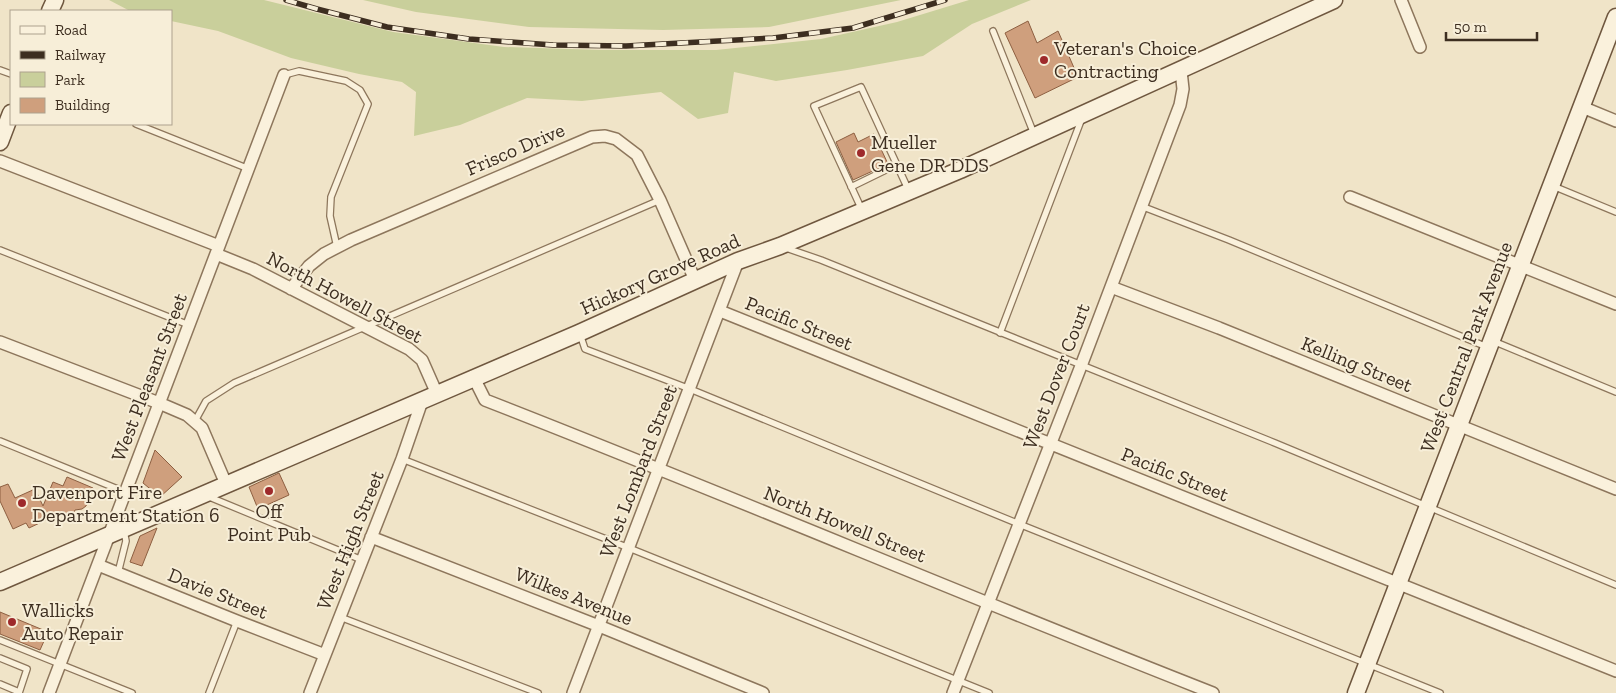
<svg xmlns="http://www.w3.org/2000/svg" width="1616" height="693" font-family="'Zilla Slab',serif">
<rect width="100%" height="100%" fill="#f0e4c8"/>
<path fill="#c9cf9b" d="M109,0H264L393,32L504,47L602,50H716L821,39L897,22L969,0H1031L972,24L923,56L847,70L776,81L734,72L728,113L698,119L661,92L582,101L527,98L460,125L414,136L416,92L402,82L359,74L291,58L218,31L171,21V11H130Z
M363,0H901L769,27L663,30L529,27L416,12Z"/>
<path fill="#cf9f7d" stroke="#8d5f41" d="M1028,21L1037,43L1058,31L1078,77L1035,98L1005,33Z
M854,133L858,142L874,134L888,164L853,180L836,142Z
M155,450L182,477L160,497L143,483Z
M279,473L289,495L258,509L249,487Z
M67,477L93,488L86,506L82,509L75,510L72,516L63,512L29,528L26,523L13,529L0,501V487L8,484L15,498L35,489L43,506L53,482L63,486Z
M157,528L142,566L130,562L140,536Z
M0,612L48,632L40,650L0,634Z"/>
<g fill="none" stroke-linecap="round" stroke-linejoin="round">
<defs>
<path id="service" d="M993,31L1034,134
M0,70L11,74
M284,75L299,71L346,81L360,90L368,104L331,197L330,216L337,247
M136,124L249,169
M1553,186L1616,212
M851,187L896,165
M1141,206L1229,240L1487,347
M862,210L814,106L861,87L908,189
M786,248L821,260L1275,443L1616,585
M0,250L189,325
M1000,333L1082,118
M580,334L585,349L690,389L1019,524L1440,693
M1493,341L1616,392
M195,421L206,401L234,383L660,200
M0,441L125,492
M402,459L629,548L989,693
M207,496L362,560
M118,573L126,541L124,531
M340,617L538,693
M0,640L132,693
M0,658L27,669L19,693
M0,684L19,692
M209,693L237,621"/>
<path id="minor" d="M1401,0L1420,47
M1582,107L1616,121
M0,161L219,246
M1350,197L1616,304
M216,254L253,269L409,349L422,360L437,394
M1111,287L1219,328L1616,489
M291,289L309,266L324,254L351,240L592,137L605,136L616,139L637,155L660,200L695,280
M720,311L1616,671
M0,342L159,403L187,415L202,428L226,484
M474,378L485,400C729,495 970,598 1213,693
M371,537L599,626L763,693
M98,565L237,621L325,655
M49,693L284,75
M310,693L402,459L422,401
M573,693L738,261
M953,693L1081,366L1180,105L1183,89L1181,71"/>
<path id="secondary" d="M50,11L55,0
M0,142L11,113
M0,582L579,333L738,261L780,246L960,170L1334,0
M1356,693L1616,17"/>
</defs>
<use href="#service" stroke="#8d765c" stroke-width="8"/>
<use href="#minor" stroke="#8d765c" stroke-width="14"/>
<use href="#secondary" stroke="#6f573f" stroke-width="19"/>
<use href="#service" stroke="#faf1dc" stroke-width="5.5"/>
<use href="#minor" stroke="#faf1dc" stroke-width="11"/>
<use href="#secondary" stroke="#faf1dc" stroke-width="16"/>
<defs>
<path id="rail" d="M286,0L317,9L387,27L469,39L553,45L626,46L773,38L853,28L945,0"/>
</defs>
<use href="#rail" stroke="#3d2e20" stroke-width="5.5"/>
<use href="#rail" stroke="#f7eed8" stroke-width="4" stroke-dasharray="11" stroke-linecap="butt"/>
</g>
<g fill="#9e2a2b" stroke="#f7eed8" stroke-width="2">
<circle cx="1044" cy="60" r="5"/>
<circle cx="861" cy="153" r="5"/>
<circle cx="269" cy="491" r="5"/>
<circle cx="22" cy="503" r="5"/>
<circle cx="12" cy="622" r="5"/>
</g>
<g text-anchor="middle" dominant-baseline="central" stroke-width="4" stroke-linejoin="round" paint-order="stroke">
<g font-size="20" fill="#3d2e20" stroke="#f7eed8" text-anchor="start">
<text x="1054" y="48">Veteran's Choice<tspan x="1054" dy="23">Contracting</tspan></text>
<text x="871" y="142">Mueller<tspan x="871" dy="23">Gene DR DDS</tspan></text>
<text x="32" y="492">Davenport Fire<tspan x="32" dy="23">Department Station 6</tspan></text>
<text x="269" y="511" text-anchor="middle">Off<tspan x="269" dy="23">Point Pub</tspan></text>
<text x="22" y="610">Wallicks<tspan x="22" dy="23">Auto Repair</tspan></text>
</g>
<g font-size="20" fill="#3d2e20" stroke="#f7eed8">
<text transform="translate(515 149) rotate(-23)">Frisco Drive</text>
<text transform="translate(660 274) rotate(-24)">Hickory Grove Road</text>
<text transform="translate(345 297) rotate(28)">North Howell Street</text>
<text transform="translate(799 323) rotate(22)">Pacific Street</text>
<text transform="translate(1466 347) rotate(-69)">West Central Park Avenue</text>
<text transform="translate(1357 364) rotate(22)">Kelling Street</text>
<text transform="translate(1056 376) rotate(-69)">West Dover Court</text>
<text transform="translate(149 377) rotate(-69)">West Pleasant Street</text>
<text transform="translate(638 471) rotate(-69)">West Lombard Street</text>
<text transform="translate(1175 474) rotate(22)">Pacific Street</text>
<text transform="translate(845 524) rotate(22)">North Howell Street</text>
<text transform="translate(350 540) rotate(-68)">West High Street</text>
<text transform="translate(218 593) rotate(22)">Davie Street</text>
<text transform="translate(574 596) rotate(22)">Wilkes Avenue</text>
</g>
</g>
<rect x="10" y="10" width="162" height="115" fill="#f7eed8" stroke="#ada18e"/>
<rect x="20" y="26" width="25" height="8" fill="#faf1dc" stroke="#ada18e"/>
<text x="55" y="35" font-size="15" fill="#3d2e20">Road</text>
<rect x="20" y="51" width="25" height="8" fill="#3d2e20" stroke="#ada18e"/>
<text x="55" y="60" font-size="15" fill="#3d2e20">Railway</text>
<rect x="20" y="72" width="25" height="15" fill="#c9cf9b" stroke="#ada18e"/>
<text x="55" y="85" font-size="15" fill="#3d2e20">Park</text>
<rect x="20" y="98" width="25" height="15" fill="#cf9f7d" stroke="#ada18e"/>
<text x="55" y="110" font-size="15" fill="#3d2e20">Building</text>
<path d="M1446 32v8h91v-8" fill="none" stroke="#3d2e20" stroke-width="2.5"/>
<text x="1454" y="32" font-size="15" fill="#3d2e20" stroke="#f7eed8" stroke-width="4" paint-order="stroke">50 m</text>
</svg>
